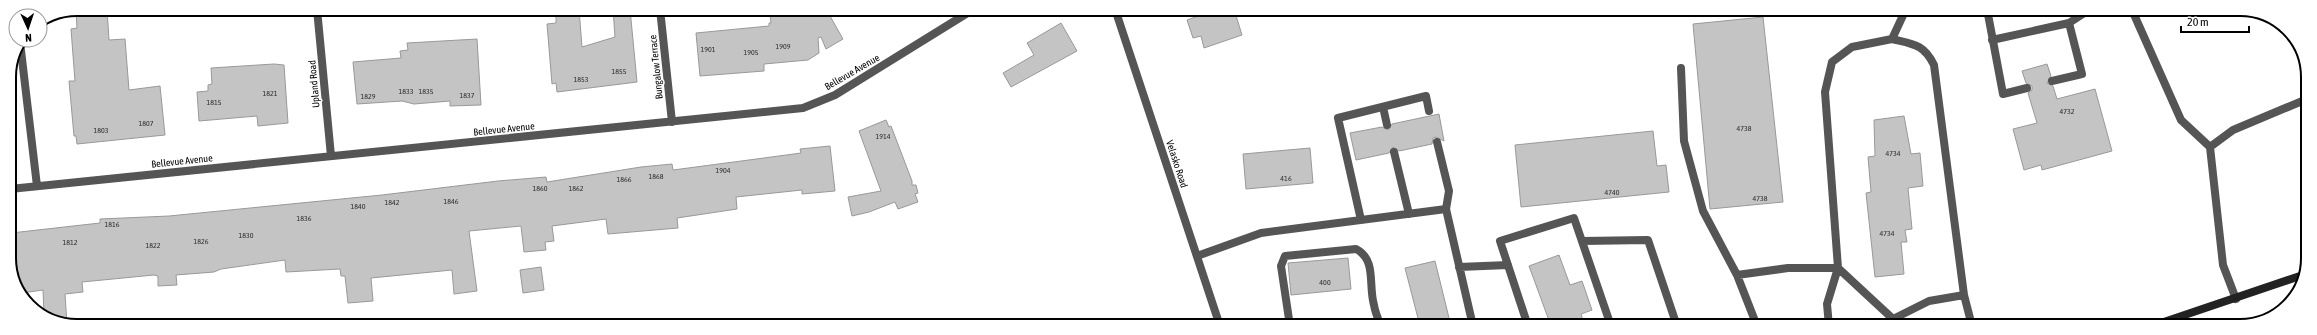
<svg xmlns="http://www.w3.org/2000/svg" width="2317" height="335" font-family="'Asap Condensed',sans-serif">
<rect width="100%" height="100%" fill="#fff"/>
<path fill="#c4c4c4" stroke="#999" d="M76,9H107L109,40L125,39L129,90L160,86L165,135L77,144L76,136H74L69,81H75L71,29L77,28Z
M556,9H579L582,47L615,37L613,9H630L637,82L557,92L556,83L552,84L547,24L556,23Z
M798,9H826L843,39L826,49L821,37L818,38L819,53L808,60L764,64V71L700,76L696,33L769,26V23H771L770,14L799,11Z
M1218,9H1234L1242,35L1204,48L1201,36L1193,38L1187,20Z
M1763,17L1783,202L1710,209L1693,24Z
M1061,23L1077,51L1011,87L1003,73L1034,55L1027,43Z
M477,39L481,105L450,106V101L414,104L402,101L357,104L353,62L401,58L400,51L408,50L407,43Z
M274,64L284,65L288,123L258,126L257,116L199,121L197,92L208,91V85L212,84L211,68Z
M2047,64L2051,76L2047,83L2053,86L2057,99L2095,89L2112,151L2042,170L2041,165L2024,170L2013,129L2037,123L2028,93L2032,90V86L2026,83L2022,71Z
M1439,114L1444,141L1436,137L1433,138L1432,144L1399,151L1393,147L1389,153L1356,160L1350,133L1382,127L1388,130L1392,124Z
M1904,116L1911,154L1920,153L1923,186L1908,188L1912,229L1905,230L1907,242H1901L1904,274L1875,277L1866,193L1871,192L1868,157L1875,156L1874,120Z
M886,120L889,127L891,126L912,181V185H916L918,193L915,194L918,202L898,209L895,202L869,212L852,216L848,197L881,191L859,131Z
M1653,131L1657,166L1666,165L1669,192L1521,207L1515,145Z
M830,146L835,191L802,194V190L736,197L737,209L677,218L678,228L608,234L606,219L552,226L554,241L545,242L546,250L524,252L521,226L469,231L477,291L454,294L452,270L371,278L373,301L348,303L345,276H341L340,269L286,272L285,260L221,269L214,272L176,275L177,285L158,286V276L154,275L82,282L83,292L65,294L67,325L44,315L43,290L22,293L11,276V233L100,223V219L169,216L382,195L498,181L546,177L547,182L641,167L672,164L673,170L764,158L801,153L800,149Z
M1310,148L1313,183L1246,189L1243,154Z
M1559,255L1570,285L1582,281L1592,310L1581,314L1585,326H1551L1529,266Z
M1348,258L1351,289L1291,295L1288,263Z
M1435,261L1451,326H1420L1405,268Z
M541,267L544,290L523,293L520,270Z"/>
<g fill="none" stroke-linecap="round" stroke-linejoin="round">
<path stroke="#555" stroke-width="8" d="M1987,9L2003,94L2027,88
M2132,10L2181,120L2210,147L2223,265L2236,299
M1892,39C1913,44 1924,44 1934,65L1964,295L1972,326
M1992,40L2069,23L2089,10
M1681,68L1684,141L1703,211L1737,275L1757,326
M2052,81L2082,74L2069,23
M1383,107L1387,125
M1437,142L1449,191L1446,209
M2210,147L2233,130L2307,99
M1394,152L1409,214
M1361,220L1338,118L1426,96L1429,111
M1582,241L1648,240L1677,326
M1197,256L1261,233L1446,209L1473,326
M1459,267L1508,265
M1737,275L1788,268H1838L1893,319L1895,326
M1893,319L1929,301L1964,295
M1290,326L1281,266L1285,256L1356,249C1377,260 1368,285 1374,305C1375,312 1378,319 1381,326
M1528,326L1500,241L1574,218L1611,326
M1829,326L1827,304L1838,268L1825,92L1832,62L1852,47L1892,39L1906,9"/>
<path stroke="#555" stroke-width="8" d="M317,9L331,156
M660,9L672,122
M20,42L37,186
M10,189L803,108L835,95L974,9"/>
<path stroke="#555" stroke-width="8" d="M1115,9L1220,326"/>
<path stroke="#222" stroke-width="8" d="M2152,326L2303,275"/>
</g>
<g text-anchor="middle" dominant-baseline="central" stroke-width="3" stroke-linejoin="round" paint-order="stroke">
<g font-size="8" fill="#313131">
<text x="783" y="46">1909</text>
<text x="708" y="49">1901</text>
<text x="751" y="52">1905</text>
<text x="619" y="71">1855</text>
<text x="581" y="79">1853</text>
<text x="406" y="91">1833</text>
<text x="426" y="91">1835</text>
<text x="270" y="93">1821</text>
<text x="467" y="95">1837</text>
<text x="368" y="96">1829</text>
<text x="214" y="102">1815</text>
<text x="2067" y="111">4732</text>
<text x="146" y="123">1807</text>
<text x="1744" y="128">4738</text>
<text x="101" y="130">1803</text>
<text x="883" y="136">1914</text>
<text x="1893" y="153">4734</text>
<text x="723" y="170">1904</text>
<text x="656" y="176">1868</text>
<text x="1286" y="178">416</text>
<text x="624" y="179">1866</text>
<text x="540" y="188">1860</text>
<text x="576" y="188">1862</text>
<text x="1612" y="192">4740</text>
<text x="1760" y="198">4738</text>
<text x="451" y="201">1846</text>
<text x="392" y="202">1842</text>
<text x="358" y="206">1840</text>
<text x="304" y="218">1836</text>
<text x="112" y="224">1816</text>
<text x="1887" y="233">4734</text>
<text x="246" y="235">1830</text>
<text x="201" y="241">1826</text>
<text x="70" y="242">1812</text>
<text x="153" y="245">1822</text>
<text x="1325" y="282">400</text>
</g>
<g font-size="10" fill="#000" stroke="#fff">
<text transform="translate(656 67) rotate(-96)">Bungalow Terrace</text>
<text transform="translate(852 72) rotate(-30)">Bellevue Avenue</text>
<text transform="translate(314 84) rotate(-95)">Upland Road</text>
<text transform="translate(504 129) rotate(-6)">Bellevue Avenue</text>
<text transform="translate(182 161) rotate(-6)">Bellevue Avenue</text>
<text transform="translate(1177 164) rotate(72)">Velasko Road</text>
</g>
</g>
<path d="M0 0H2317V335H0ZM77 16H2240A61 61 0 0 1 2301 77V258A61 61 0 0 1 2240 319H77A61 61 0 0 1 16 258V77A61 61 0 0 1 77 16Z" fill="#fff" fill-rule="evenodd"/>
<path fill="none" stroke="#000" stroke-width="2" d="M77 16H2240A61 61 0 0 1 2301 77V258A61 61 0 0 1 2240 319H77A61 61 0 0 1 16 258V77A61 61 0 0 1 77 16Z"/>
<g transform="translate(28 28) rotate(177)"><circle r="19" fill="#ffffff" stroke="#999999"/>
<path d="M0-3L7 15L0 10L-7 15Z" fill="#000000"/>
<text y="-6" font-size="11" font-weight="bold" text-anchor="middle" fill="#000000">N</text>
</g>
<path d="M2181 26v6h68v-6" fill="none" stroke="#000000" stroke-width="2"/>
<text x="2187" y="26" font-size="12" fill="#000000" stroke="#ffffff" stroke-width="3" paint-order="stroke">20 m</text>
</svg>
